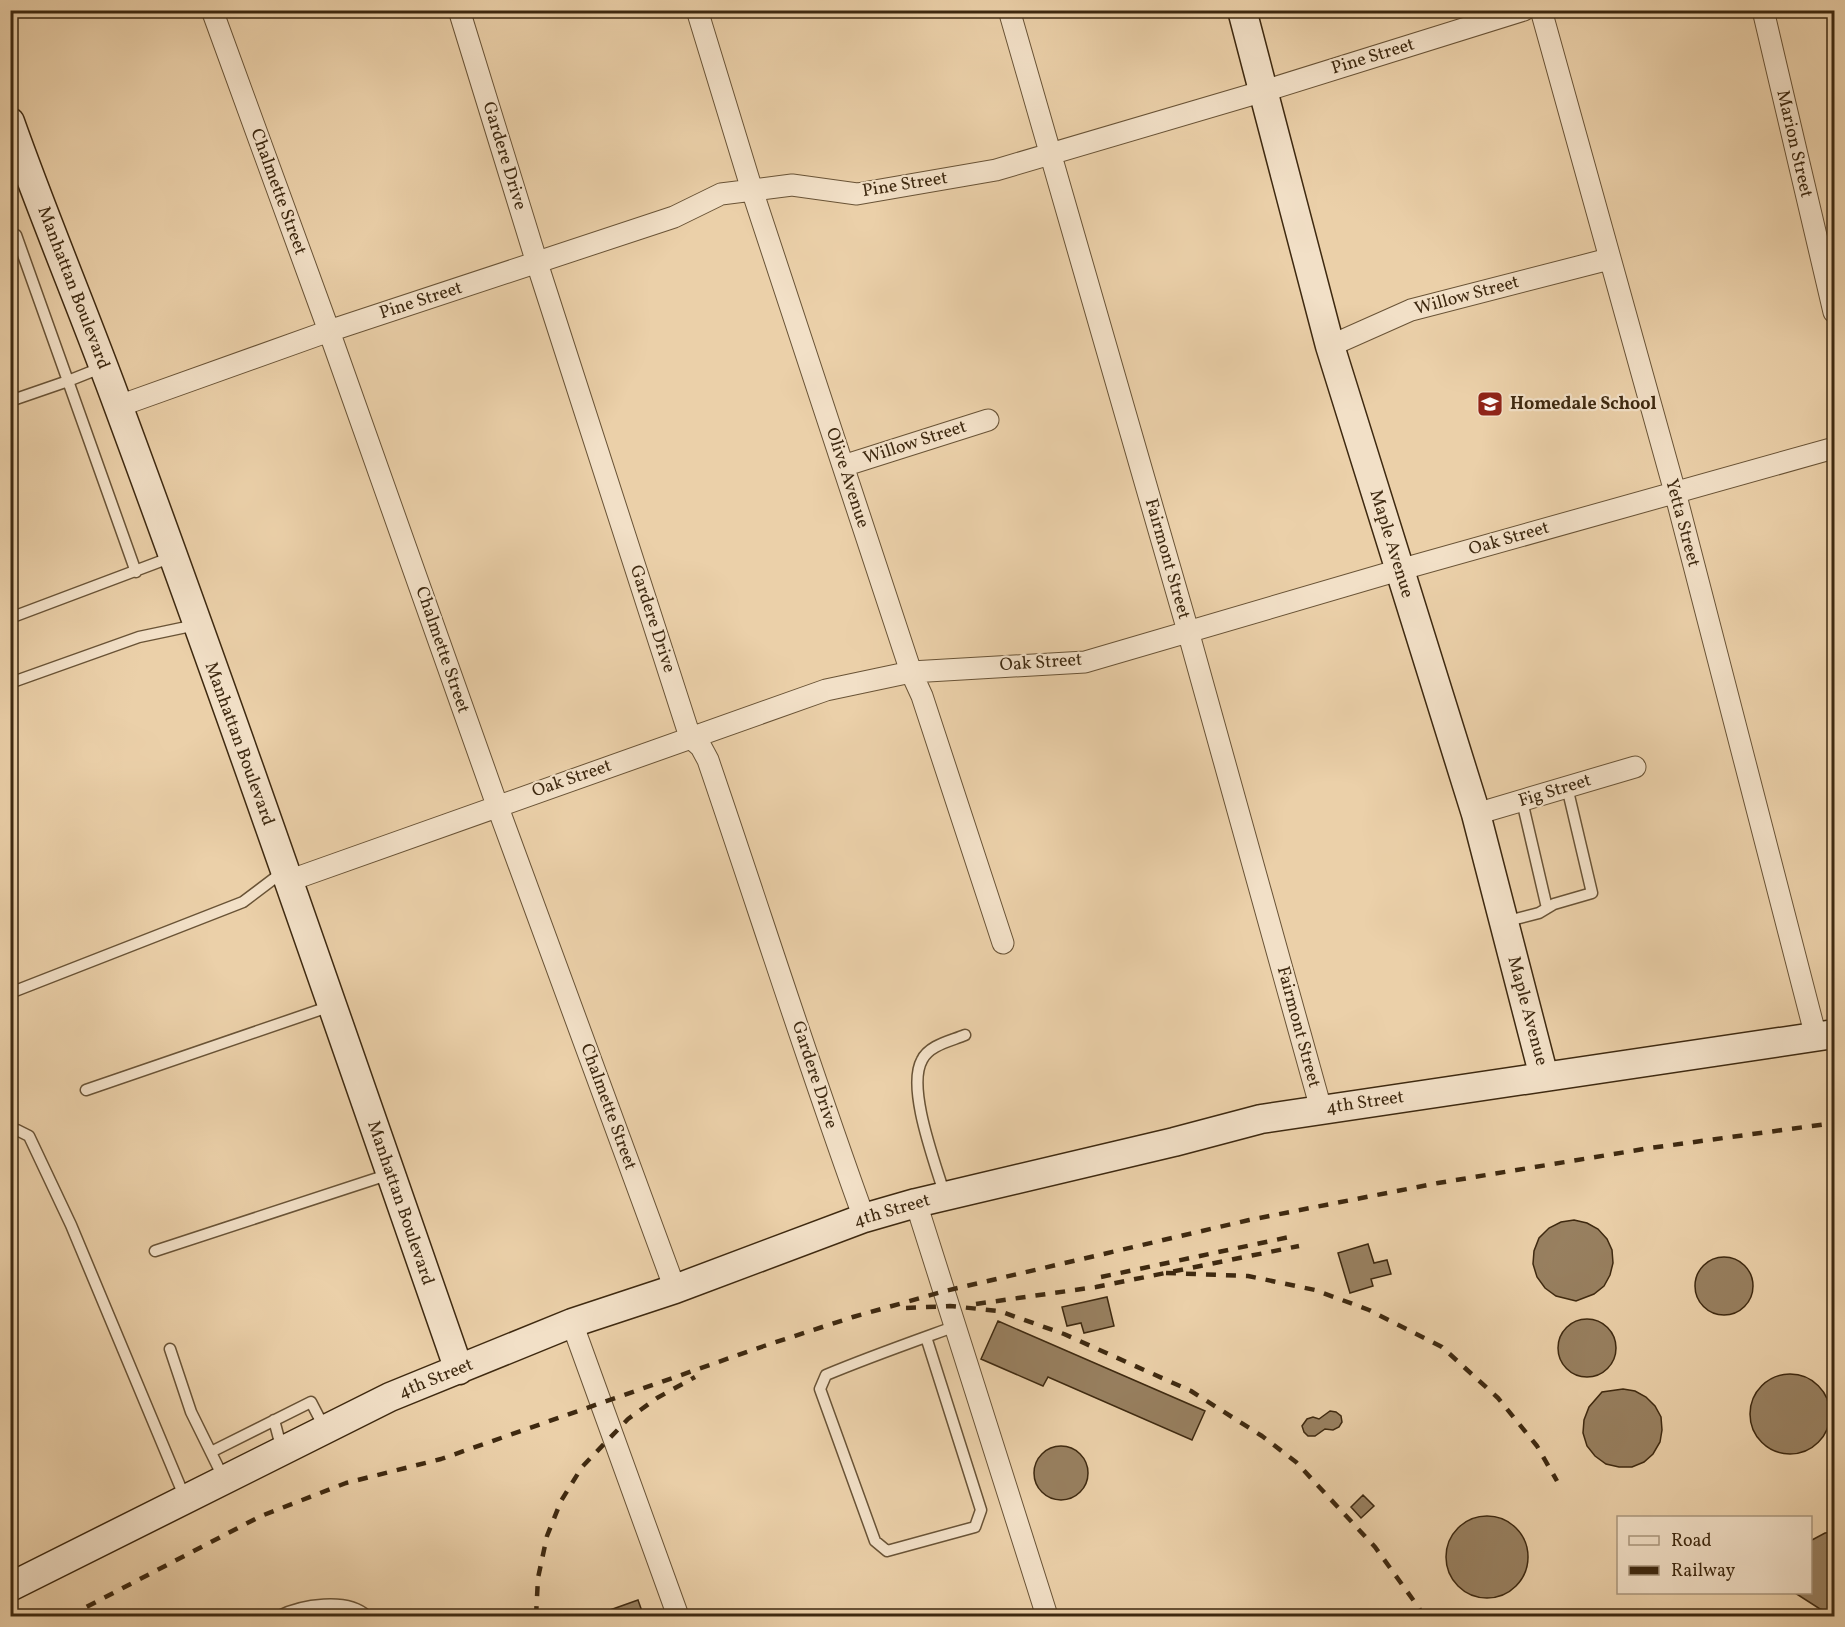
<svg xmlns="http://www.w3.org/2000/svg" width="1845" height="1627" font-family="Vollkorn,serif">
<rect width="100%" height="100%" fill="#ebd0a9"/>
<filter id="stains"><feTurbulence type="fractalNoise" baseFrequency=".00333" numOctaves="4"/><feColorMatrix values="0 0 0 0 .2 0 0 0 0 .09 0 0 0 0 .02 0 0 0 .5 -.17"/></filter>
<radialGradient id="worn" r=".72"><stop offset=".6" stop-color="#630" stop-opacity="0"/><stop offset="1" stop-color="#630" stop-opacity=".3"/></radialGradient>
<path fill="#988060" stroke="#3e2910" stroke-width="1.5" d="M1574,1220L1587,1223L1598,1229L1607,1239L1612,1250L1613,1263L1610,1275L1604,1286L1594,1294L1576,1301L1556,1296L1545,1288L1537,1277L1533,1264L1534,1251L1539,1238L1549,1228L1561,1222Z
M1368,1244L1374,1263L1387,1260L1391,1274L1371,1279L1373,1286L1350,1293L1338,1253Z
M1695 1286a29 29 0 1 1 58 0a29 29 0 1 1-58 0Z
M1107,1297L1114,1326L1084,1333L1081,1323L1067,1326L1062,1307Z
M1558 1348a29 29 0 1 1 58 0a29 29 0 1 1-58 0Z
M998,1321L1205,1411L1192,1440L1048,1377L1043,1386L981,1359Z
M1750 1414a40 40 0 1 1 80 0a40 40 0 1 1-80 0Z
M1623,1389L1635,1391L1646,1397L1655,1406L1661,1417L1662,1430L1660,1442L1653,1454L1644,1462L1632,1467H1619L1606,1464L1595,1456L1587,1446L1583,1433L1584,1420L1589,1407L1602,1392Z
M1330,1411L1336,1412L1341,1416L1342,1422L1339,1427L1333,1430L1325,1429L1315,1436H1308L1304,1432L1302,1426L1307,1419L1313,1417L1319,1419Z
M1034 1473a27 27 0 1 1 54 0a27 27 0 1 1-54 0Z
M1363,1495L1374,1506L1361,1518L1351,1507Z
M1446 1557a41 41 0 1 1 82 0a41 41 0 1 1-82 0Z
M1834,1532V1613L1820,1609L1795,1593H1810V1541L1825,1533Z
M638,1600L644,1617H597L596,1615Z"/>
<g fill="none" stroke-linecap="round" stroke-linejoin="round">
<defs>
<path id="lane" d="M10,237L16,235L68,381L103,367
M10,401L68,381L136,572
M10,618L172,557
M10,683L139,637L196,625
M1522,801L1547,908
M1504,922L1539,913L1554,904L1592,893L1567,787
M10,993L243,902L284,871
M86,1090L331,1006
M10,1131L17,1130L29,1136L71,1225L185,1498
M945,1196C936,1165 906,1088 922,1060C929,1045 951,1041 965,1035
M155,1251L390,1174
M926,1337L981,1510L975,1527L887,1551L875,1541L820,1389L826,1375C869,1357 912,1342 956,1326
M170,1349L191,1412L224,1479
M274,1420L282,1450
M211,1452L311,1402L325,1429
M279,1616C301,1605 347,1597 367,1616"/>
<path id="street" d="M212,10L329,331L497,805L675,1289
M459,10L537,263L690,737L701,747L708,760C760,912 809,1067 864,1218
M697,10L752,190L911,672L922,696L1003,943
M1009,10L1188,631L1321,1109
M1541,10L1675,492L1816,1037
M1763,10L1834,312
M1330,346L1411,310L1609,259
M119,406L329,331L674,217L721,194L792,185L857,194L996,170L1264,91L1524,10
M843,466L988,420
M1476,814L1635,767
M288,881L826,690L911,672L1085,662L1399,570L1834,448
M916,1203L1047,1616
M572,1323L678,1616"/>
<path id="secondary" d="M1242,10L1330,346L1476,814L1544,1077
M10,122C44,218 84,312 119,408C237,727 347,1049 459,1370
M10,1587L390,1397L572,1323L675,1289L864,1218L916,1203L1174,1142L1261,1119L1834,1034"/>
</defs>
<use href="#lane" stroke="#695336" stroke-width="13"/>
<use href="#street" stroke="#695336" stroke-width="23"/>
<use href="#secondary" stroke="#3e2910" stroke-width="31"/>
<use href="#lane" stroke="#f2e0c7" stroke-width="10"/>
<use href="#street" stroke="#f2e0c7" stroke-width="21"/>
<use href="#secondary" stroke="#f2e0c7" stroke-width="28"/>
<path stroke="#3e2910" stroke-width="4.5" stroke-dasharray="10 10" stroke-linecap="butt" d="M1166,1273L1248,1276L1315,1290L1369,1310L1442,1347L1498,1398L1537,1446L1557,1481
M1101,1277L1294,1236
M976,1304L1096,1287L1299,1246
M906,1308L950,1306L999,1311L1064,1334L1191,1391L1262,1436L1296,1462L1375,1547L1419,1608L1423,1616
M69,1616L261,1516L346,1483L441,1459L764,1346L853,1317L945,1291L1249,1220L1438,1183L1650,1148L1834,1123
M536,1616L538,1578L547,1536L561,1501L582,1467L628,1419L657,1398L695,1377"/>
</g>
<defs>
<symbol id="school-square" viewBox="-11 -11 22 22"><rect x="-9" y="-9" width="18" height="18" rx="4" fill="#8f2418" stroke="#f2e0c7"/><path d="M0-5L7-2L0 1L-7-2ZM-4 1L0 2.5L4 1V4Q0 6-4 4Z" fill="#fff"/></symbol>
</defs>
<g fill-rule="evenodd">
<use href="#school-square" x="1475" y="389" width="30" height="30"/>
</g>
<g text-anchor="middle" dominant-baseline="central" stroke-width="4.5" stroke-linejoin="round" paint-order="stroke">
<g font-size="18" fill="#3e2910" stroke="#f2e0c7">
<text transform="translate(1373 57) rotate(-17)">Pine Street</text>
<text transform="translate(1794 144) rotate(77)">Marion Street</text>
<text transform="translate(504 156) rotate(73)">Gardere Drive</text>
<text transform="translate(905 185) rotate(-9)">Pine Street</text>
<text transform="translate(278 192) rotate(70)">Chalmette Street</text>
<text transform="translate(73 288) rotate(69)">Manhattan Boulevard</text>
<text transform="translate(1467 296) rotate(-15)">Willow Street</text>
<text transform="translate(421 301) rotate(-18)">Pine Street</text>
<text transform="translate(915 443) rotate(-18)">Willow Street</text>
<text transform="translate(847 478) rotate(72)">Olive Avenue</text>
<text transform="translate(1682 523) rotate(75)">Yetta Street</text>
<text transform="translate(1509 539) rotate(-16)">Oak Street</text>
<text transform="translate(1391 544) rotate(73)">Maple Avenue</text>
<text transform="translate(1167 559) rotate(74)">Fairmont Street</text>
<text transform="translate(652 619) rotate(72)">Gardere Drive</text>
<text transform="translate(442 650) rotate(71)">Chalmette Street</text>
<text transform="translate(1041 663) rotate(-4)">Oak Street</text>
<text transform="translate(239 744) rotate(70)">Manhattan Boulevard</text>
<text transform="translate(572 779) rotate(-19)">Oak Street</text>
<text transform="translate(1555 791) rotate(-17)">Fig Street</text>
<text transform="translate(1527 1011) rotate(75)">Maple Avenue</text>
<text transform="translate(1298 1027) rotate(75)">Fairmont Street</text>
<text transform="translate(814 1075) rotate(72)">Gardere Drive</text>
<text transform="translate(1365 1103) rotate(-8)">4th Street</text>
<text transform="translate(608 1107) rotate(70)">Chalmette Street</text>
<text transform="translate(400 1203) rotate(71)">Manhattan Boulevard</text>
<text transform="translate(892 1211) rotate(-16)">4th Street</text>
<text transform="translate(436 1379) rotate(-22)">4th Street</text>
</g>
<g font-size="18" font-weight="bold" fill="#3e2910" stroke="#f2e0c7" text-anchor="start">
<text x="1510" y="404">Homedale School</text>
</g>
</g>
<rect width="1845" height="1627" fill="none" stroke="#ebd0a9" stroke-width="36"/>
<rect x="12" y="12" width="1821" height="1603" fill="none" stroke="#3e2910" stroke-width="3"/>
<rect x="18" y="18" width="1809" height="1591" fill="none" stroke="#3e2910" stroke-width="1.5"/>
<rect x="1617" y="1516" width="195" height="78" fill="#f2e0c7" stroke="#aa977e" stroke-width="1.5"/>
<rect x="1629" y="1536" width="30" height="9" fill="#f2e0c7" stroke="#aa977e" stroke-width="1.5"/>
<text x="1671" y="1546" font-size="18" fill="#3e2910">Road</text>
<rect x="1629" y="1566" width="30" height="9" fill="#3e2910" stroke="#aa977e" stroke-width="1.5"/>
<text x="1671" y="1576" font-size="18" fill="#3e2910">Railway</text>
<rect width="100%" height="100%" filter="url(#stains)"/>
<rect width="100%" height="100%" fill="url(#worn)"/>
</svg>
